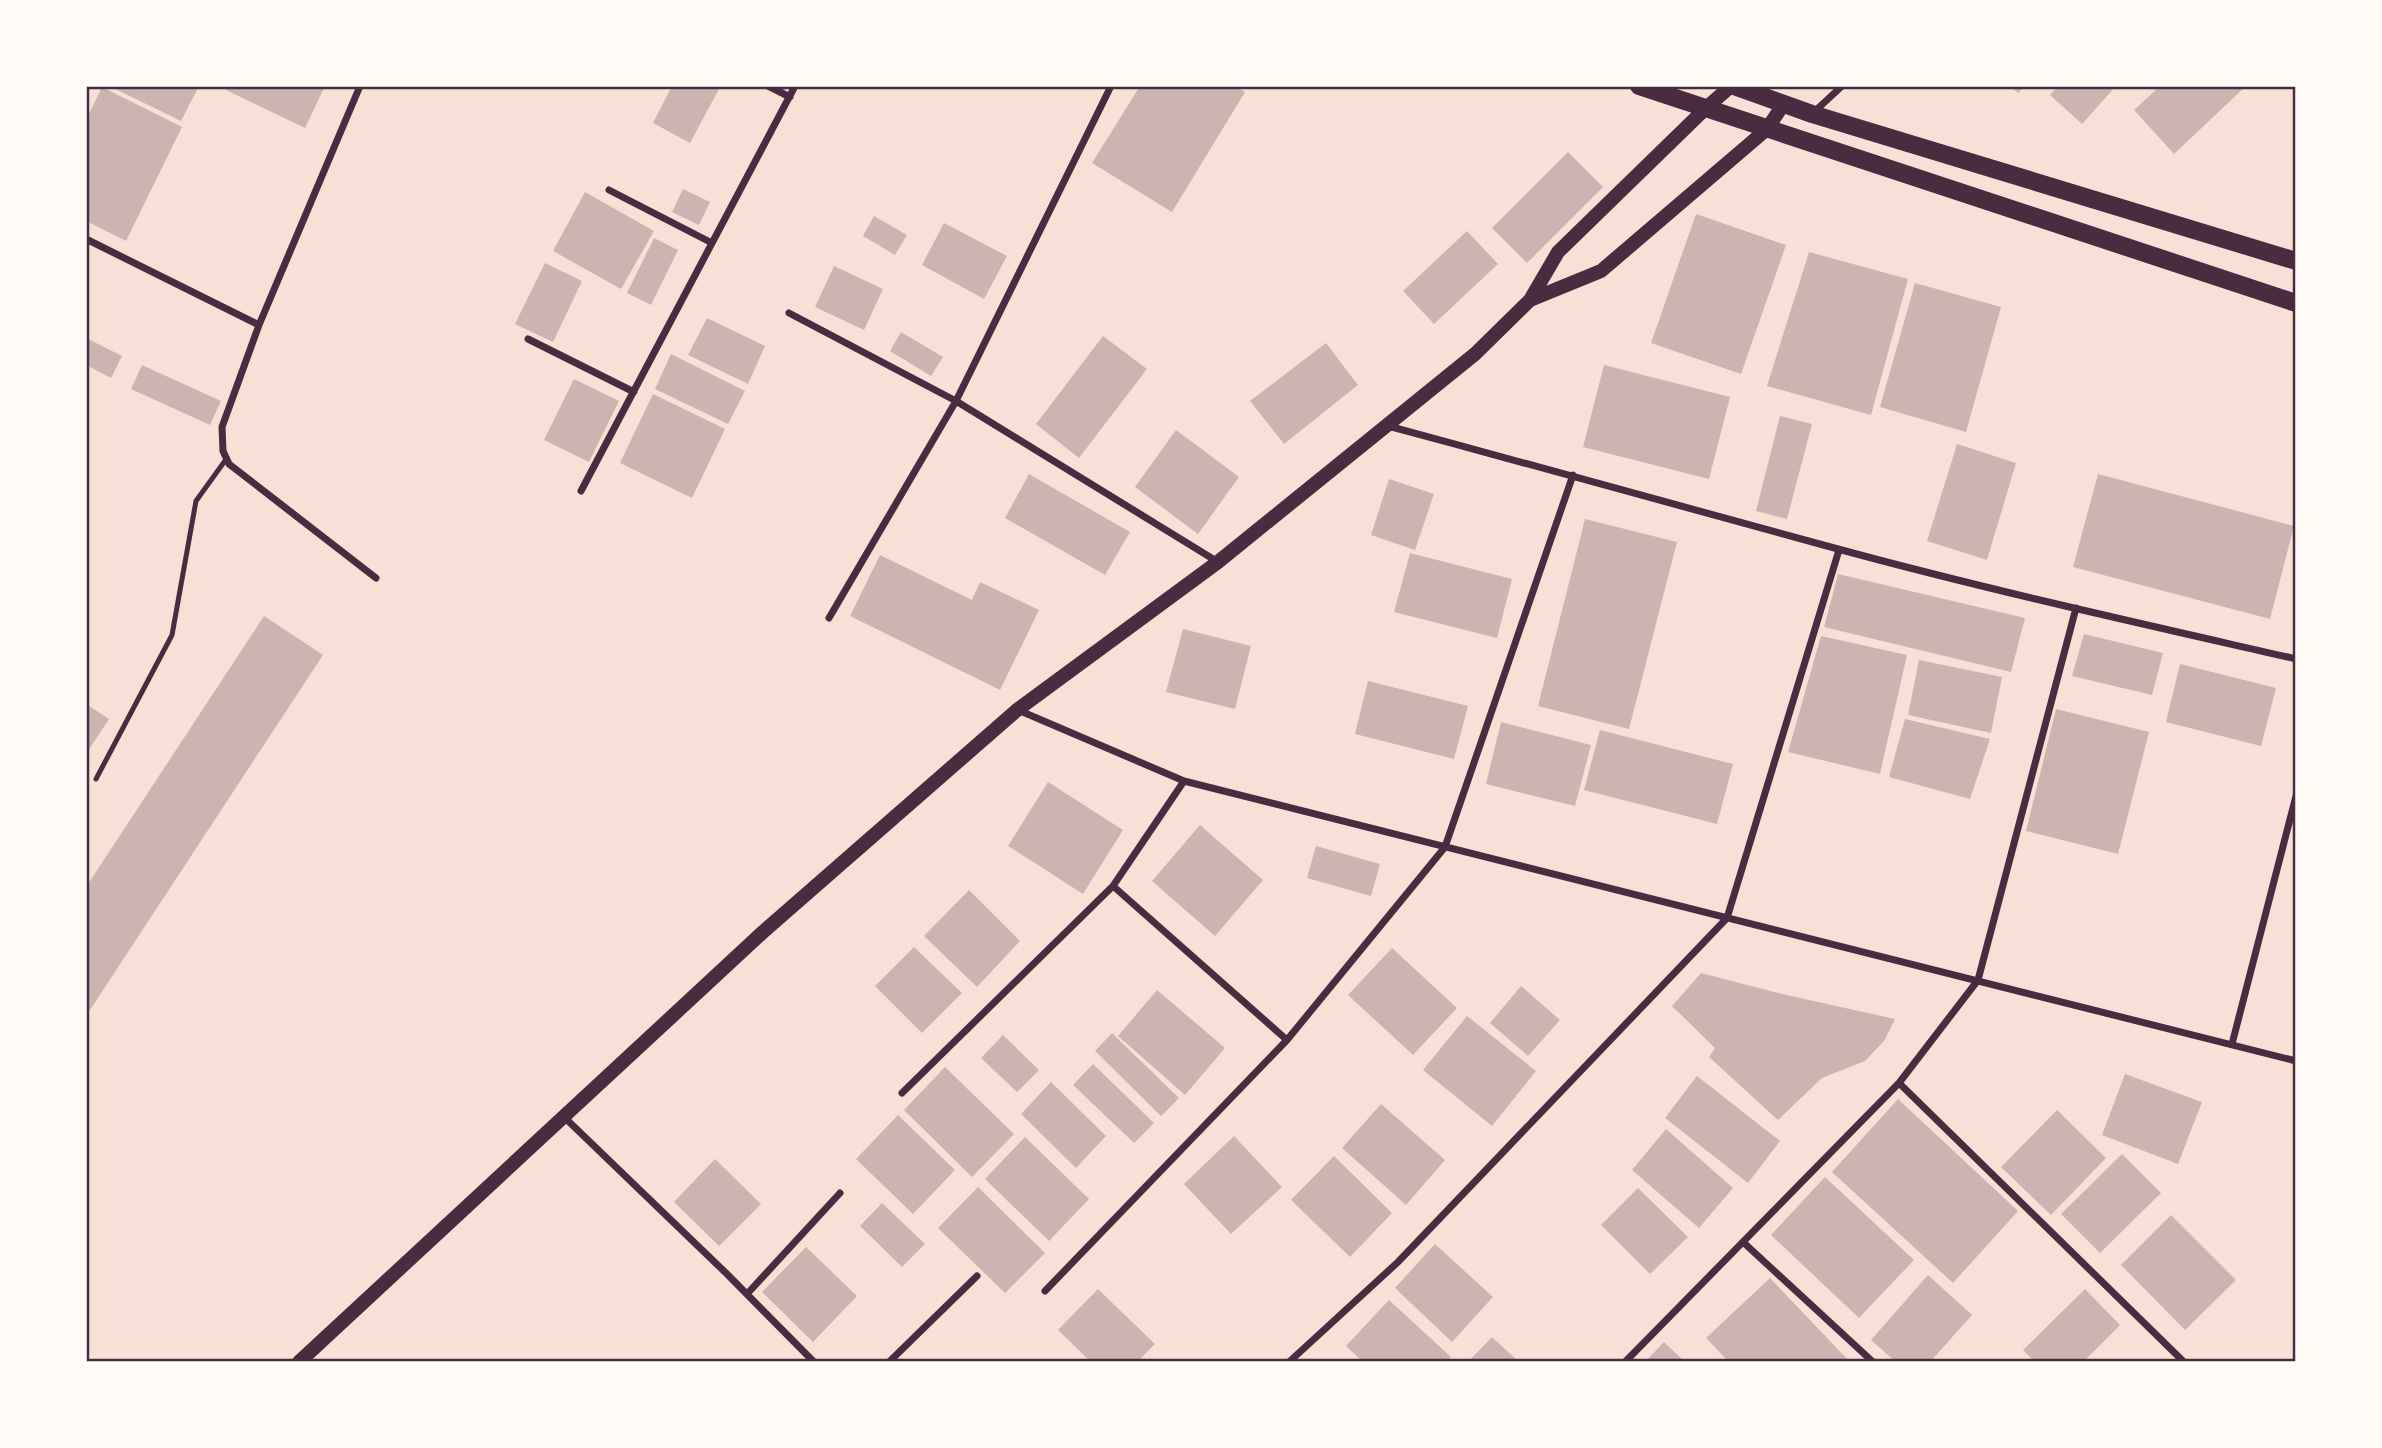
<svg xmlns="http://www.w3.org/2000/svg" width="2382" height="1448" font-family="Commissioner,sans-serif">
<rect width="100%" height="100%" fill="#f7e1d7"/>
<path fill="#ccb4b1" d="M109,86H199L181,121Z
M223,86H325L305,128L222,88Z
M672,86H713L719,89L690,143L653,123Z
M1140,86H1235L1245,92L1172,212L1092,163Z
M2010,86H2025L2018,93Z
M2058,86H2116L2082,124L2050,95Z
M2160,86H2246L2174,154L2134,110Z
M102,87L182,127L126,241L86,221V120Z
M1568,152L1603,187L1527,263L1492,228Z
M683,189L710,202L699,225L672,212Z
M585,192L654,231L621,289L553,251Z
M1696,214L1786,245L1741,374L1651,343Z
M874,216L907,235L895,255L863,236Z
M944,223L1007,256L984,299L922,265Z
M1467,231L1498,264L1434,324L1403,291Z
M654,238L678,250L651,305L627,293Z
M1809,252L1908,279L1871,415L1767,386Z
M545,263L582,281L553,342L515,324Z
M834,266L883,289L864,330L815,307Z
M1915,283L2001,307L1966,432L1880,407Z
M707,318L765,346L748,384L688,355Z
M901,332L943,357L931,376L890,351Z
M1103,336L1147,369L1079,458L1036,424Z
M86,338L122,356L111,378L86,365Z
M1326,343L1358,385L1284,444L1250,401Z
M671,354L745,391L728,424L655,389Z
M142,365L221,401L210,425L131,389Z
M1604,365L1730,397L1709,479L1583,447Z
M574,379L619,401L589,462L544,440Z
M653,394L725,429L692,498L620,463Z
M1780,416L1812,424L1787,519L1756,511Z
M1176,430L1239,477L1198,534L1135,487Z
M1957,444L2016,463L1987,560L1927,541Z
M1029,474L1130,532L1105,575L1005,518Z
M2098,474L2294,526L2270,619L2073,567Z
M1389,479L1434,494L1415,550L1371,535Z
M1585,519L1677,542L1629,729L1538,706Z
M1410,553L1512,579L1497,638L1394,612Z
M880,555L972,600L980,582L1039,610L1000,690L850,616Z
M1838,574L2025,618L2011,672L1824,627Z
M264,616L323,655L86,1016V887Z
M1183,629L1251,646L1235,709L1166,692Z
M2084,634L2163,653L2152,695L2072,676Z
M1821,636L1907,655L1880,774L1788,752Z
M1919,660L2002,677L1991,733L1908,715Z
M2180,664L2276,688L2261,746L2166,722Z
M1368,681L1468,706L1454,759L1355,734Z
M86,704L109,719L86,754Z
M2056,709L2149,732L2118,854L2026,831Z
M1905,719L1990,739L1970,799L1889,777Z
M1501,722L1591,745L1575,806L1486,784Z
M1600,730L1733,764L1717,824L1584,790Z
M1048,782L1123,830L1083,894L1008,846Z
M1200,825L1263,880L1215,936L1152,881Z
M1316,846L1380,864L1371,896L1307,878Z
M969,890L1020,941L977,987L924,936Z
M914,947L962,993L922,1033L875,986Z
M1392,948L1457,1008L1413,1055L1348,995Z
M1701,973L1782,994L1895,1019L1884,1041L1865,1061L1822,1078L1778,1120L1709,1057L1715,1048L1672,1006Z
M1521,986L1560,1020L1528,1056L1490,1023Z
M1157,990L1225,1048L1185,1095L1118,1036Z
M1467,1016L1536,1071L1492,1126L1423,1070Z
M1112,1033L1179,1098L1161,1116L1095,1051Z
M1003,1035L1039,1070L1017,1092L981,1058Z
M1093,1064L1154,1123L1134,1143L1073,1085Z
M945,1067L1014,1134L972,1177L904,1110Z
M2125,1074L2202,1102L2178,1164L2102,1135Z
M1697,1076L1780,1141L1748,1183L1665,1118Z
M1051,1082L1106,1136L1076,1168L1021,1114Z
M1898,1099L2018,1211L1953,1283L1832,1172Z
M1381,1104L1445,1160L1406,1205L1342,1148Z
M2057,1110L2106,1158L2051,1215L2001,1167Z
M898,1115L955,1170L913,1214L856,1159Z
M1666,1129L1733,1188L1699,1228L1632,1170Z
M1234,1136L1282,1187L1231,1234L1184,1184Z
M1025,1137L1089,1199L1049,1241L985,1179Z
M2122,1154L2161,1193L2100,1253L2061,1214Z
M1334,1156L1392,1213L1350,1257L1291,1200Z
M715,1159L761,1204L719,1246L674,1202Z
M1825,1177L1914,1260L1859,1318L1771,1235Z
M978,1187L1045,1253L1005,1293L938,1228Z
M1638,1188L1688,1237L1650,1274L1601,1225Z
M882,1203L925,1244L902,1267L860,1226Z
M2171,1215L2236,1280L2185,1330L2121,1265Z
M1435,1244L1493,1297L1452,1342L1395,1288Z
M806,1247L857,1296L813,1342L762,1292Z
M1928,1275L1972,1315L1930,1362H1896L1871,1340Z
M1770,1278L1850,1362H1729L1706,1338Z
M1098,1289L1155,1344L1137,1362H1091L1058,1330Z
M2085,1289L2120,1325L2083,1362H2035L2023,1350Z
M1389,1300L1451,1357L1446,1362H1363L1346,1346Z
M1492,1337L1519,1362H1468Z
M1664,1342L1685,1362H1645Z"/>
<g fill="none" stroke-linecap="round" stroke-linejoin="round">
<path stroke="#4a2c40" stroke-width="5" d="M96,779L172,635L196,501L227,458"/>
<path stroke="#4a2c40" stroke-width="7" d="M360,86L259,325L222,427L223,451L229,464L376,578
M768,86L790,97
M1814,112L1842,86
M609,190L712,243
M86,239L259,325
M789,313L956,401L1111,86
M528,339L634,392
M1388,426C1538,466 1687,509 1838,549C1989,590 2143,624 2296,659
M581,491L795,86
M829,618L956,401L1218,562
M1018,710L1184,781L2296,1061
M1113,886L1287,1040
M2232,1044L2296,796
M1899,1083L2184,1362
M902,1093L1113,886L1184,781
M563,1116L727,1274L814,1362
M1743,1242L1873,1362
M1045,1291L1287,1040L1445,847L1573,475
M747,1294L840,1193
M889,1362L977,1276
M1289,1362L1398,1262L1727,918L1839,550
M1625,1362L1899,1083L1978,980L2076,608"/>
<path stroke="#4a2c40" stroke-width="14" d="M1530,300L1601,271L1767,129L1783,105
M299,1362L763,932L1017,710L1218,562L1475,354L1530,300L1558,252L1706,108L1731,86"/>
<path stroke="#4a2c40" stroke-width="18" d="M1639,86L2296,303
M1734,86L1812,114L2296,261"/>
</g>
<rect width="2382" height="1448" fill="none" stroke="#fffaf5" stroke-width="175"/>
<rect x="88" y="88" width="2206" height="1272" fill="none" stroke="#4a2c40" stroke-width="2.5"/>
</svg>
